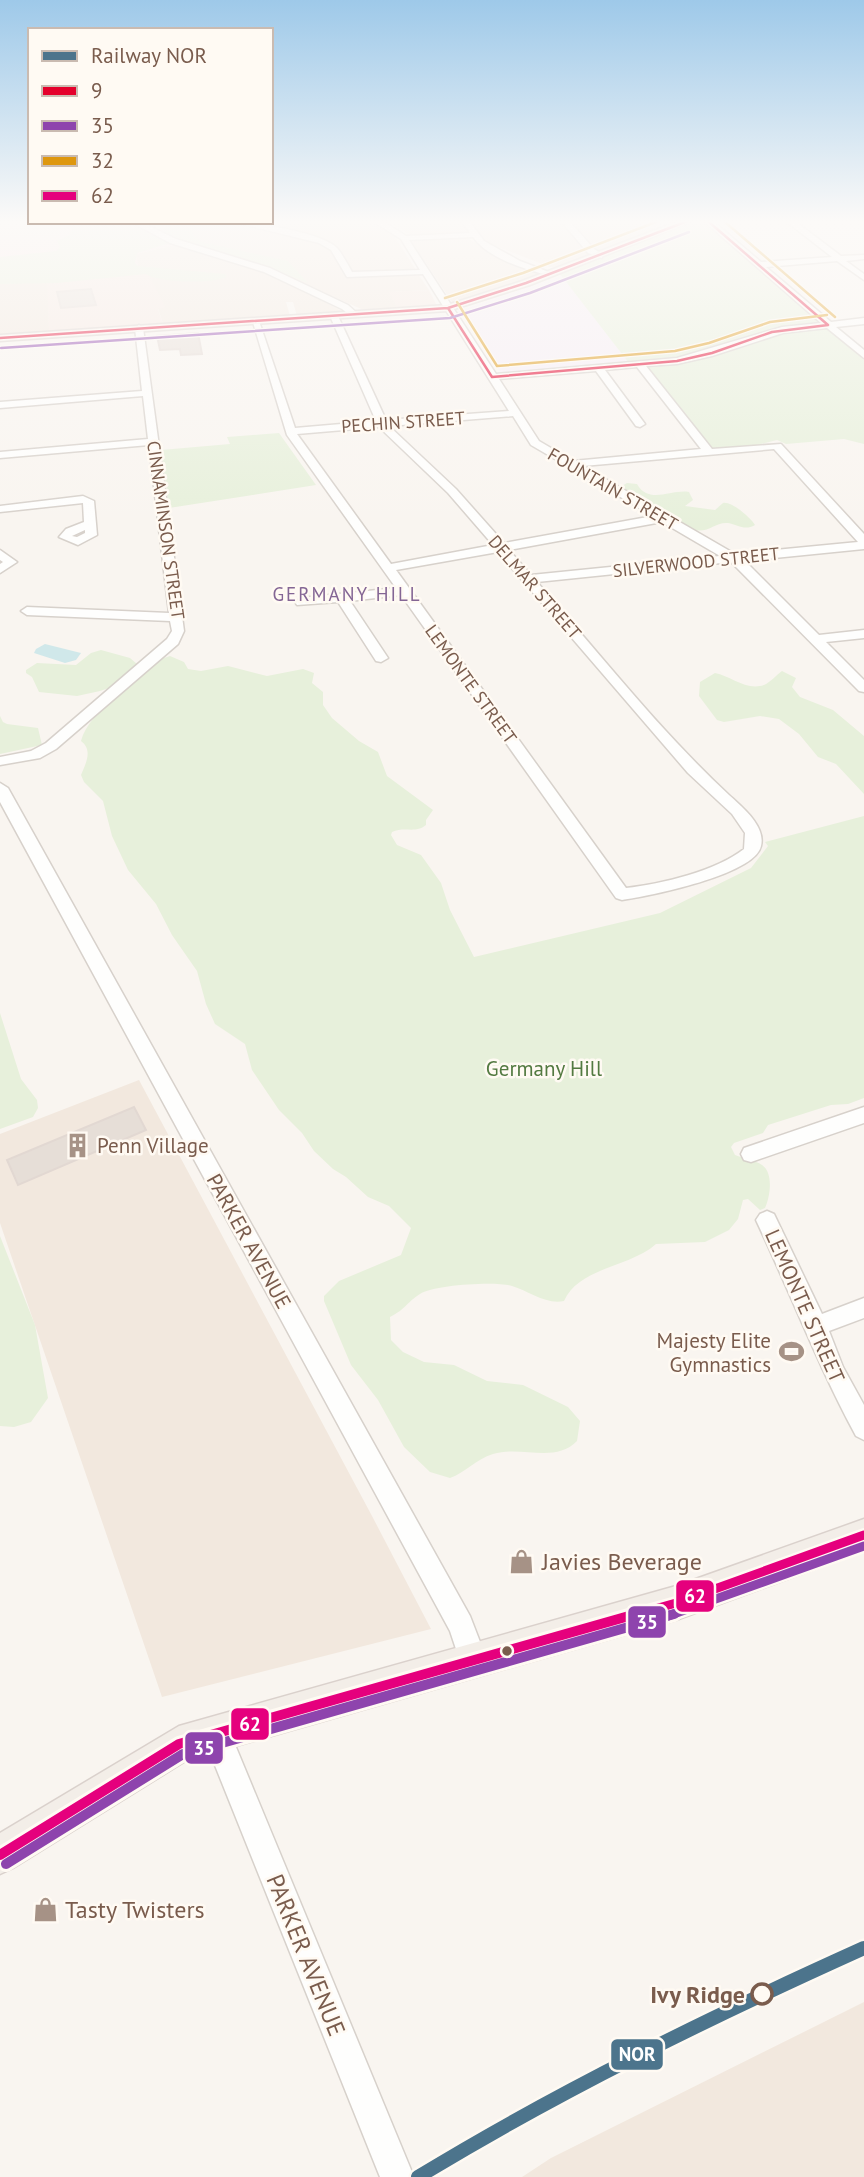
<svg xmlns="http://www.w3.org/2000/svg" width="864" height="2177" font-family="'PT Sans',sans-serif">
<rect width="100%" height="100%" fill="#f9f5f0"/>
<path fill="#f2e8de" d="M172,222H231L297,235L316,241L330,249L345,275L357,278L418,274L429,290L390,292L398,309L366,311L265,267L176,240L159,231Z
M245,222H368L393,234L416,270L353,274L342,255L303,234Z
M389,222H462L468,231L461,233L413,236Z
M471,222H561L590,257L561,268L550,267L488,243Z
M572,222H644L652,230L599,252Z
M467,238L508,261L541,274L452,302L412,242L419,239Z
M179,244L261,269L344,312L297,316L293,302H286L290,316L163,324L158,308L164,307L138,268L136,254Z
M48,281L49,332L0,336V284Z
M139,1080L372,1516L431,1629L162,1697L0,1223V1134Z
M864,2002V2177H522L551,2158Z"/>
<path fill="#f6e8e1" d="M146,269L165,307L158,309L163,324L49,332L47,276Z
M429,290L437,306L398,309L389,292Z"/>
<path fill="#f6eef6" d="M562,276L629,363L501,373L461,313L465,309Z"/>
<path fill="#fae9e9" d="M0,222H131L179,244L136,254L138,268L47,276V281L0,284Z"/>
<path fill="#e7f0db" d="M63,222H130L170,243L137,253L135,263L138,266L225,274L227,277C212,284 159,283 146,274L57,283L0,284V257L56,251L60,247L57,241L69,235L72,229Z
M175,222H186L183,227L193,230L192,235L202,242L288,261L308,283L262,265L173,238L162,232Z
M691,223L707,224L821,323L755,335L697,355L629,363L560,274Z
M827,328L864,360V444L844,439L786,444L777,440L749,447L712,449L646,367L780,333Z
M279,433L316,485L169,508L161,450L230,444L227,437Z
M627,483L637,484C649,505 671,489 689,492L693,500L685,506L715,510C718,508 720,505 723,503C732,501 752,519 755,525C745,531 738,525 728,523C714,522 710,533 694,530L629,493L622,486Z
M101,650L130,658L137,664L109,688L100,691L77,696L39,692L32,677L26,673V670L37,663L76,665L91,653Z
M170,656L184,662L188,669L201,671L228,666L267,676L303,669L314,673L312,683L323,692V705L332,718L359,741L378,752L387,776L433,810L426,820V825C415,834 405,826 392,832L391,835L397,845L421,855L441,883L450,910L474,957L660,913L751,868L768,846L765,842L864,816V1098L848,1104L831,1105L768,1125L763,1133L734,1143L731,1147L735,1155C744,1159 755,1160 762,1165C774,1173 770,1197 765,1208L760,1210L748,1199L743,1200L738,1219L729,1230L705,1242L656,1244C631,1267 579,1267 564,1301C546,1305 529,1291 512,1286C496,1281 433,1285 420,1294C407,1302 406,1309 390,1317L391,1340L403,1352L424,1362L454,1365L487,1381L523,1385L568,1407L580,1421L577,1441C555,1464 521,1445 493,1454C476,1459 465,1473 450,1478L430,1472L404,1447L378,1400L351,1365L324,1301V1296L339,1281L401,1255L411,1228L389,1206L368,1197L346,1177L333,1169L314,1151L302,1133L279,1110L252,1070L245,1044L215,1024L206,1004L197,971L172,935L156,904L128,870L112,836L103,801L84,782L81,775C86,763 93,750 81,741C89,710 139,681 161,659Z
M782,671L796,678L792,687L800,697L833,710L864,736V794L836,764L818,757L799,734L779,719L760,716L724,722L717,720L699,696L700,682L715,673C731,676 746,691 764,685C771,682 776,675 782,671Z
M0,716L3,722L7,724L38,728L42,745L0,754Z
M0,1013L21,1079L37,1100L38,1108L33,1117L0,1129Z
M0,1236L35,1325L48,1398L31,1422L14,1427L0,1426Z"/>
<path fill="#d0e8ea" d="M45,644L81,653L76,660L65,663L34,653L36,649Z"/>
<path fill="#e6ded7" stroke="#e2d8d2" stroke-width="2" d="M91,289L96,305L61,308L57,292Z
M198,333L202,354L181,355L180,349L160,350L157,336Z
M134,1107L146,1130L18,1185L7,1160Z"/>
<g fill="none" stroke-linecap="round" stroke-linejoin="round">
<defs>
<path id="minor" d="M131,222H141L176,239L270,268L348,305L358,314L351,316L342,309L264,272L170,243Z
M234,222C256,222 323,233 337,248C343,255 348,265 352,272L420,270L401,239L374,222H384L406,236L470,233L462,222H470L484,241L520,261L554,274L550,276C525,269 489,259 473,237L409,240L496,374L677,358L782,327L821,323L705,222H714L761,262L832,257L787,222H796L841,256L864,255V259L846,261L864,274V280L837,261L766,267L831,322L864,318V324L836,327L864,350V358L827,328L783,333L712,356L677,364L646,366L712,449L781,444L864,534V549L745,561L819,635L864,630V638L826,642L864,680V692L859,691L731,562L537,582C599,653 659,730 729,795C742,807 766,826 761,846C755,875 649,896 622,900L616,898L401,595L350,601L388,658L381,662L376,661L338,602L297,605L295,602L301,598L396,588L287,435L252,319L259,321L295,428L376,421L330,316L334,313L338,316L386,420L509,411L423,274L347,277L331,250L319,243ZM637,367L701,449L573,461L539,441L499,379L596,371L636,426L640,427L645,424L605,370ZM513,416L531,445L653,516L504,543L456,489L389,426ZM379,427L448,493L493,545L391,564L297,434ZM774,449L858,542L735,554L583,466ZM662,522L720,556L531,575L509,550ZM498,552L688,773L732,814L745,833L744,849C716,871 662,884 626,888L396,570Z
M562,222H570L594,249L602,254V258L588,253Z
M139,325L143,328L184,631L178,644L56,749L40,758L0,765V757L31,751L46,743L167,639L172,631L170,621L27,615L21,611L27,607L169,613L149,445L0,458V452L148,439L143,396L0,408V402L142,391L135,328Z
M83,496L94,501L97,535L78,545L59,537L66,529L84,522L83,503L0,512V506ZM85,530V533L77,537L72,536Z
M0,550L17,562L0,573V564L3,562L0,560Z
M0,783L8,788L470,1616L487,1660L483,1670L473,1674L463,1670L450,1631L0,802Z
M864,1107V1123L751,1162L744,1160L741,1154L744,1148Z
M767,1211L774,1214L822,1314L864,1298V1318L829,1331L843,1367L864,1405V1440L856,1436C818,1366 790,1292 756,1220L760,1214Z
M216,1719L226,1723L414,2177H380L202,1733L206,1723Z"/>
<path id="major" d="M676,222H690L530,285L448,311L0,341V335L447,305L522,281Z
M864,1519V1551L676,1620L187,1760L13,1868L0,1874V1833L179,1726L676,1586Z"/>
</defs>
<use href="#minor" stroke="#d7d1cb" stroke-width="3"/>
<use href="#major" stroke="#dad1cc" stroke-width="3"/>
<use href="#minor" fill="#fefefd" fill-rule="evenodd"/>
<use href="#major" fill="#f3eee8" fill-rule="evenodd"/>
<defs>
<path id="bus-1" d="M709,222L828,325
M448,308L492,377L677,361L712,353L772,332L828,325
M0,338L448,308L526,283L685,222"/>
<path id="bus-2-far2" d="M1,348L450,318L530,293L689,232"/>
<path id="bus-2-far1" d="M668,1616L864,1546"/>
<path id="bus-2" d="M6,1864L183,1754L674,1614"/>
<path id="bus-3" d="M725,222L835,317
M445,298L523,273L656,222
M457,302L497,366L675,351L709,343L770,322L827,315"/>
<path id="bus-4-far1" d="M630,1616L676,1603L864,1535"/>
<path id="bus-4" d="M0,1855L179,1744L636,1614"/>
</defs>
<use href="#bus-1" stroke="#fffaf3" stroke-width="5"/>
<use href="#bus-2-far2" stroke="#fffaf3" stroke-width="5"/>
<use href="#bus-2-far1" stroke="#fffaf3" stroke-width="14"/>
<use href="#bus-2" stroke="#fffaf3" stroke-width="16"/>
<use href="#bus-3" stroke="#fffaf3" stroke-width="5"/>
<use href="#bus-4-far1" stroke="#fffaf3" stroke-width="14"/>
<use href="#bus-4" stroke="#fffaf3" stroke-width="16"/>
<use href="#bus-1" stroke="#e4002b" stroke-width="2.5"/>
<use href="#bus-2-far2" stroke="#8e44ad" stroke-width="2.5"/>
<use href="#bus-2-far1" stroke="#8e44ad" stroke-width="9"/>
<use href="#bus-2" stroke="#8e44ad" stroke-width="10"/>
<use href="#bus-3" stroke="#de970f" stroke-width="2.5"/>
<use href="#bus-4-far1" stroke="#e5007d" stroke-width="9"/>
<use href="#bus-4" stroke="#e5007d" stroke-width="10"/>
<defs>
<path id="rail-1" d="M418,2177C561,2090 711,2017 864,1948"/>
</defs>
<use href="#rail-1" stroke="#fffaf3" stroke-width="19"/>
<use href="#rail-1" stroke="#4c748c" stroke-width="14"/>
</g>
<linearGradient id="sky" x2="0" y2="1"><stop stop-color="#9ec9e9"/><stop offset="0.42" stop-color="#fcfaf8"/><stop offset="1" stop-color="#fcfaf8" stop-opacity="0"/></linearGradient>
<rect width="864" height="527" fill="url(#sky)"/>
<defs>
<symbol id="building-bare" viewBox="-9 -9 18 18"><path d="M-4-6H4V6H1V3H-1V6H-4ZM-2.5-4.3h1.7v1.8h-1.7ZM.8-4.3h1.7v1.8H.8ZM-2.5-1h1.7V.8h-1.7ZM.8-1h1.7V.8H.8Z" fill="#a69286" stroke="#fffaf3" stroke-width="2.5" paint-order="stroke"/></symbol>
<symbol id="stadium-bare" viewBox="-9 -9 18 18"><path d="M0-5a6.5 5 0 1 0 0 10a6.5 5 0 1 0 0-10ZM-3.5-1.8h7v3.6h-7Z" fill="#a69286" stroke="#fffaf3" stroke-width="2.5" paint-order="stroke"/></symbol>
<symbol id="shop-bare" viewBox="-9 -9 18 18"><path d="M-5-2.5h2.3a2.7 3.5 0 0 1 5.4 0H5L5.5 6h-11ZM-1.5-2.5h3a1.5 2.3 0 0 0-3 0Z" fill="#a69286" stroke="#fffaf3" stroke-width="2.5" paint-order="stroke"/></symbol>
</defs>
<g fill-rule="evenodd">
<use href="#building-bare" x="60" y="1128" width="35" height="35"/>
<use href="#stadium-bare" x="774" y="1334" width="35" height="35"/>
<use href="#shop-bare" x="504" y="1544" width="35" height="35"/>
<use href="#shop-bare" x="28" y="1892" width="35" height="35"/>
</g>
<circle fill="#7a5c4d" stroke="#fffaf3" stroke-width="2.5" cx="507" cy="1651" r="6"/>
<circle fill="#fffaf3" stroke="#7a5c4d" stroke-width="3.5" cx="762" cy="1994" r="10"/>
<g text-anchor="middle" dominant-baseline="central" stroke-width="5" stroke-linejoin="round" paint-order="stroke">
<g font-size="18" fill="#7a5c4d" stroke="#fffaf3">
<text transform="translate(403 422) rotate(-4)">PECHIN STREET</text>
<text transform="translate(613 489) rotate(30)">FOUNTAIN STREET</text>
<text transform="translate(166 530) rotate(82)">CINNAMINSON STREET</text>
<text transform="translate(696 562) rotate(-6)">SILVERWOOD STREET</text>
<text transform="translate(535 587) rotate(49)">DELMAR STREET</text>
<text transform="translate(471 684) rotate(54)">LEMONTE STREET</text>
</g>
<g font-size="19" letter-spacing="2" fill="#846695" stroke="#fffaf3">
<text x="347" y="594">GERMANY HILL</text>
</g>
<g font-size="21" fill="#537a41" stroke="#fffaf3">
<text x="544" y="1068">Germany Hill</text>
</g>
<g font-size="21" fill="#7a5c4d" stroke="#fffaf3" text-anchor="start">
<text x="97" y="1145">Penn Village</text>
<text x="771" y="1340" text-anchor="end">Majesty Elite<tspan x="771" dy="24">Gymnastics</tspan></text>
</g>
<g font-size="21" fill="#7a5c4d" stroke="#fffaf3">
<text transform="translate(249 1241) rotate(61)">PARKER AVENUE</text>
<text transform="translate(805 1306) rotate(66)">LEMONTE STREET</text>
</g>
<g font-size="24" fill="#7a5c4d" stroke="#fffaf3" text-anchor="start">
<text x="542" y="1561">Javies Beverage</text>
<text x="65" y="1909">Tasty Twisters</text>
</g>
<g font-size="24" fill="#7a5c4d" stroke="#fffaf3">
<text transform="translate(306 1955) rotate(68)">PARKER AVENUE</text>
</g>
<g font-size="24" font-weight="bold" fill="#7a5c4d" stroke="#fffaf3" text-anchor="end">
<text x="745" y="1994">Ivy Ridge</text>
</g>
</g>
<g stroke="#fffaf3" stroke-width="2.5">
<rect x="675" y="1579" width="40" height="34" rx="7" fill="#e5007d"/>
<rect x="627" y="1605" width="40" height="34" rx="7" fill="#8e44ad"/>
<rect x="230" y="1707" width="40" height="34" rx="7" fill="#e5007d"/>
<rect x="184" y="1731" width="40" height="34" rx="7" fill="#8e44ad"/>
<rect x="610" y="2038" width="54" height="33" rx="7" fill="#4c748c"/>
</g>
<g font-size="19" text-anchor="middle" font-weight="bold" fill="#fff">
<text x="695" y="1603">62</text>
<text x="647" y="1629">35</text>
<text x="250" y="1731">62</text>
<text x="204" y="1755">35</text>
<text x="637" y="2061">NOR</text>
</g>
<rect x="28" y="28" width="245" height="196" fill="#fffaf3" stroke="#cabbb1" stroke-width="2"/>
<rect x="42" y="51" width="35" height="10" fill="#4c748c" stroke="#cabbb1" stroke-width="2"/>
<text x="91" y="63" font-size="21" fill="#7a5c4d">Railway NOR</text>
<rect x="42" y="86" width="35" height="10" fill="#e4002b" stroke="#cabbb1" stroke-width="2"/>
<text x="91" y="98" font-size="21" fill="#7a5c4d">9</text>
<rect x="42" y="121" width="35" height="10" fill="#8e44ad" stroke="#cabbb1" stroke-width="2"/>
<text x="91" y="133" font-size="21" fill="#7a5c4d">35</text>
<rect x="42" y="156" width="35" height="10" fill="#de970f" stroke="#cabbb1" stroke-width="2"/>
<text x="91" y="168" font-size="21" fill="#7a5c4d">32</text>
<rect x="42" y="191" width="35" height="10" fill="#e5007d" stroke="#cabbb1" stroke-width="2"/>
<text x="91" y="203" font-size="21" fill="#7a5c4d">62</text>
</svg>
